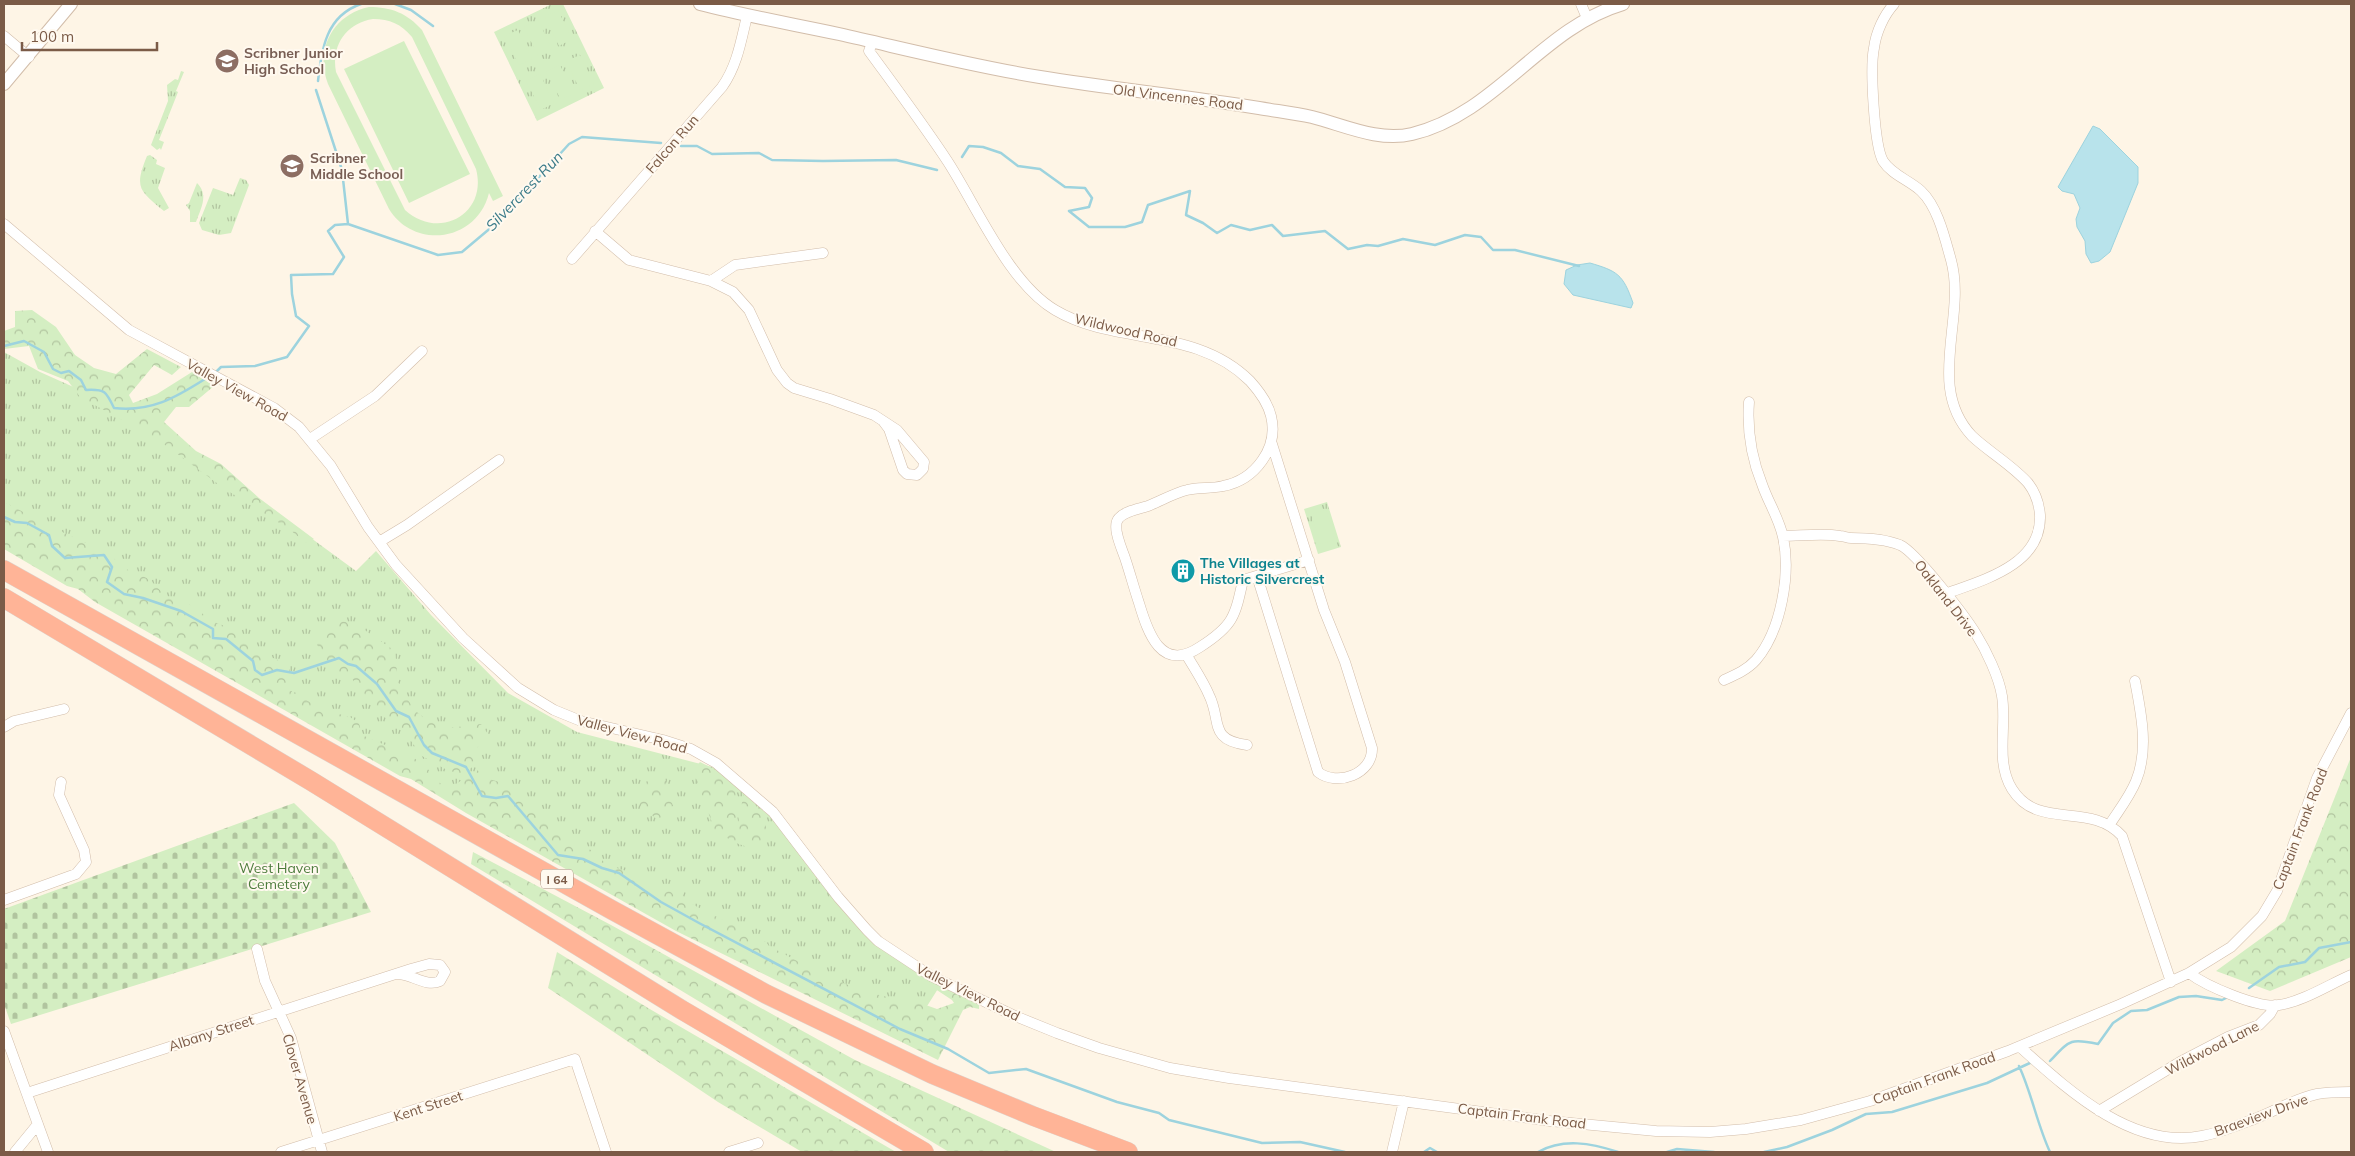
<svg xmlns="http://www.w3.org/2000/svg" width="2355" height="1156" font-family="Mulish,sans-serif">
<defs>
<pattern id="grass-tufts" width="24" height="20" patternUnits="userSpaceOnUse" patternTransform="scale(1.25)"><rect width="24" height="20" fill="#d4eec2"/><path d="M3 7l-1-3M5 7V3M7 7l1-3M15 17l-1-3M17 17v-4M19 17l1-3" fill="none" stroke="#b1c49f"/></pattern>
<pattern id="forest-crowns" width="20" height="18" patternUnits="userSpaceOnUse" patternTransform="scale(1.25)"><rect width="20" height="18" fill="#d4eec2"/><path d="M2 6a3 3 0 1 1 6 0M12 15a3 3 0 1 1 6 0" fill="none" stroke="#b1c49f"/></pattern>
<pattern id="cemetery-stones" width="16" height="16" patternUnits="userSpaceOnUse" patternTransform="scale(1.25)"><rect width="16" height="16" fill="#d4eec2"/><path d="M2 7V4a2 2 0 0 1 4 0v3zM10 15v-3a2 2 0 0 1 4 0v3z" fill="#b1c49f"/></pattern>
</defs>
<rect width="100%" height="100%" fill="#fef5e6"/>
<path fill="url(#grass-tufts)" d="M552,4H563L604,88L537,121L494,32Z
M181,71L184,72L176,91L178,92L159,140L164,142L161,150L160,148L157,150L151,145L168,101L167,85L175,79L178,80Z
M150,155L157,160L156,164L165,168L158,188L169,208L164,211C139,190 134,188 147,156Z
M240,178L246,180L249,185L231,233L219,235L202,230L199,223L213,188L233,195Z
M197,183C209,195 201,208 196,222H190V211L186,205L189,203Z
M4,352L40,372L154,423L356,571L376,551L431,615L508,693L577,732L720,769L770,813L858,925L941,984L907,1038L611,882L4,537Z
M1327,502L1341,547L1318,554L1304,509Z"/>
<path fill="url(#forest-crowns)" d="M32,310L56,327L75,355L94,368L116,374L147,349L181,367L172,375L154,365L129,395L133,403L157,394L192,372L214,386L189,407H176L164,422L196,451L221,464L259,498L314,539L306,543L289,529L225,489L157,439L80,397L68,381L38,369L29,346L4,349V331L15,327V311Z
M4,502L60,531L106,552L128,570L149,579L166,596L185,601L214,622L235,630L256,643L261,653L290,665V691L324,710L350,717L359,723L362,735L413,757L430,771V778L450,788L477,770L489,779L514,786L533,801L543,816L580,845L593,851L607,865L633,873L659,891L682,887V899L766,942L769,946C801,963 832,980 867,992C890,999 915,1000 937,1009L954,1003L952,1000L923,981L926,978L979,1004V1009L970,1007L963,1010L938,1060L676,931L466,813L411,779L400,776L95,602L78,589L67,586L4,549Z
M341,621L356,624L395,651L398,682L414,710L429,721L449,728L481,724L488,734L472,754L476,765L461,774L447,770L422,756L398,723L386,718L376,708L352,679L334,678L315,640C322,629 328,624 341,621Z
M2351,757V957L2270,991L2216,971L2285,921Z
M700,762L716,770L735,786L738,824L744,792L764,815L767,834L753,849L736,843L715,831L693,770Z
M656,776L666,780L673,806L658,820L639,805L644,783Z
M473,852L611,925L855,1060L1056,1152H949L471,864Z
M557,952L648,1008L896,1152H802L718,1102L548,988Z"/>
<path fill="url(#cemetery-stones)" d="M294,803L335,843L371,912L11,1024L4,1004V909Z"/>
<path fill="#d4eec2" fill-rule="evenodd" d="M369,7C391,7 407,13 422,30L503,196L493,201L489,193C477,242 414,250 389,209L328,84C315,50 332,15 369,7ZM373,19C390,19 401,24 412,37L476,169C488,214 439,241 405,210L336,72C331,46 346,23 373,19Z
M558,10L572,39L559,46L545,17Z
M538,20L552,49L538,56L524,27Z
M518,30L532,59L519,65L504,36Z
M404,41L470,174L409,203L344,69Z
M580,55L594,84L580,90L566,61Z
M560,65L574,93L561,100L546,72Z
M540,74L554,103L541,110L526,81Z
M1326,510L1335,540L1320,544L1311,514Z"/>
<path fill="#b8e3eb" stroke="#9dd3de" d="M2093,126L2100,129L2138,167V183L2110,252L2099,261L2091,263L2086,254L2085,241L2077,227L2076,219L2080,208L2074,194L2062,191L2058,187Z
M1590,263C1617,271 1623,274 1633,303L1631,308L1573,295L1564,284L1566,270L1577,265Z"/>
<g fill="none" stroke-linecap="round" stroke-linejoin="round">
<path stroke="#9dd3de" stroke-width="2.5" d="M395,4L411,10L433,26
M318,81C322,48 326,16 361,4
M316,90L342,170L348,224
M681,146H697L712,154L759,153L772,160L823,161L896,160L937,170
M962,157L969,146L983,147L1001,153L1018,166L1040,169L1065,187L1085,188L1092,198L1089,207L1069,211L1089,227H1125L1142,222L1148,205L1190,191L1186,215L1203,223L1217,233L1231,225L1250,230L1272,225L1283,236L1325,231L1348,249L1367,245L1378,246L1403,239L1435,245L1465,235L1481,237L1493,250H1515L1579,266
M4,346L24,341L44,352L53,369L61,373L69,371L81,380L86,390C105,389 106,391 114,408C151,412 175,398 205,379
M217,371L221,367L255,366L287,357L309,326L296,316L292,294L291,275L333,274L344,257L328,231L335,225L348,224L438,255L462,252L500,220L569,144L582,137L661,143
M4,517L15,522L27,523L49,535L52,546L65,558L104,555L112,567L107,582L124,594L143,598L181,611L213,629V638L226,639L253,661L255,670L262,675L277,670L294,673L339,658L348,664L356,666L377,684L396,711L409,717L424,745L432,753L466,767L482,796L496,798L508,796L558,855L583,859L602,868L619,873L661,902L699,923L900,1029L948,1049L989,1073L1026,1069L1117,1102L1159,1113L1169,1120L1262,1143L1300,1142L1345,1152
M2249,988L2279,967L2305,962L2319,948L2351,942
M2050,1061C2070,1040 2070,1038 2098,1044L2113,1023L2131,1011L2147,1010L2179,997L2196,996L2222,1000L2226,998
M2019,1066C2032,1094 2037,1124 2050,1152
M1424,1152L1430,1148L1437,1152
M1538,1152C1563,1138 1591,1143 1618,1152
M1667,1152L1677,1149L1714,1152
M1764,1152L1787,1147L1832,1130L1866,1114L1892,1112L1987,1083L2032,1062"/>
<defs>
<path id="minor" d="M1581,4L1587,18
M1894,4C1884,15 1876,32 1874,48C1870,67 1874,145 1883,161C1892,175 1909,180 1921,191C1938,207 1945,239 1951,260C1967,318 1925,386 1972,436C1989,452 2012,465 2028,483C2035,492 2039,503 2040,515C2042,565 1983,580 1945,594
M4,36L29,57
M872,43L869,51C896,88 923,124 948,162C977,207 1009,283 1055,310C1115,346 1195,326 1250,381C1259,391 1268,403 1271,416C1279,448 1255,480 1223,486C1211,489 1198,487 1187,490C1174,493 1161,501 1148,506C1139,509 1125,511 1119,518C1111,526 1122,549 1125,558C1130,573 1134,588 1139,603C1148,633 1161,673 1200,647C1233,626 1235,617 1243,580L1309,560
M4,224L129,330L274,408L299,427L331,466L368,527L396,565L463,638L518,688L554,710L581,721L663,740L691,749L716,763L773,812L838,897L867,930L878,941L931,976L1015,1016L1057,1033L1099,1048L1170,1068L1229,1078L1550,1121L1656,1131L1710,1132L1746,1129L1801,1120L1870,1101L2008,1051L2121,1004L2189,973L2231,947L2262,916L2277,891L2317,778L2351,713
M595,231L629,260L711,281L733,292L749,310L777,370L787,383L794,388L830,399L874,415L897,430L924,462L923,469L917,475L907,474L903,470L889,429L883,421
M572,259L722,87C737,66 741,41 747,16
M711,281L735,265L823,253
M310,439L375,396L422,351
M1783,536C1801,536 1822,533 1840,536C1844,536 1847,538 1851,538C1866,538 1885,539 1900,545C1916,552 1965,616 1976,634C1986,650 1999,677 2002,696C2007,726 1995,762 2012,789C2038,831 2090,801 2122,836L2171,982
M379,542L407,525L499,460
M1257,576L1318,772C1337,787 1373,774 1372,748L1345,662L1324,610L1271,441
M1186,654C1194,668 1203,681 1209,695C1222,721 1208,740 1247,745
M1724,680C1735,675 1747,670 1756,660C1781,631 1791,574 1783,537C1779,518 1768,502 1762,484C1752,459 1747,429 1749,402
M4,727L14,721L64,709
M2110,824C2119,810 2130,796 2136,781C2149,750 2141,712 2135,681
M4,900L76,874L86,862L84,850L59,795L61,782
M257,949L265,981L291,1038L322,1152
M2189,973C2206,986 2259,1009 2279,1005C2302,1002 2330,984 2351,975
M4,1031L48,1152
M2020,1047C2067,1089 2132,1150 2202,1136C2218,1133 2234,1127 2249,1121C2272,1113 2293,1099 2317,1094C2328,1092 2340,1092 2351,1092
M27,1093L411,969L429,964L440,965L445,972L440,981C426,988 411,973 396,974
M2099,1111L2180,1062L2228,1037L2259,1025L2270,1014L2275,1005
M15,1152L38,1124
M281,1152L575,1059L606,1152
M729,1152L758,1143
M1392,1152L1404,1101"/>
<path id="tertiary" d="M700,4C746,16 792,24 839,34C906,49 972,66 1040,77C1113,89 1186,96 1259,108C1276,111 1294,113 1312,117C1344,125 1378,142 1412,134C1496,114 1541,28 1623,4
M4,84L71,4"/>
<path id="motorway" d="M4,570L612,910L766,994L932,1074L1033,1116L1128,1152
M4,598L311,781L682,1010L924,1152"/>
</defs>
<use href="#minor" stroke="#d2bdaa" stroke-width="11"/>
<use href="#tertiary" stroke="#d2bdaa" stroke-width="14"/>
<use href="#motorway" stroke="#ddd4cf" stroke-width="20"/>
<use href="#minor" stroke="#fff" stroke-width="10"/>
<use href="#tertiary" stroke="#fff" stroke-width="12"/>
<use href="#motorway" stroke="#ffb497" stroke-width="19"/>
</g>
<defs>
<symbol id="school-disc" viewBox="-11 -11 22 22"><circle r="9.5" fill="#8d6e63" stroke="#fff9ef"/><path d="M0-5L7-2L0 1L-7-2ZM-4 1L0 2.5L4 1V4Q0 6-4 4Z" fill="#fff"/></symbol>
<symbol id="building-disc" viewBox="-11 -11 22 22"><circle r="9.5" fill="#0f9aa8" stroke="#fff9ef"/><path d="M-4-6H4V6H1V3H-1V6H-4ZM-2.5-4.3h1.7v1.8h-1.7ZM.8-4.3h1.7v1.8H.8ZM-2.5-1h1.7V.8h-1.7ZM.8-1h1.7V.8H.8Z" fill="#fff"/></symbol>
</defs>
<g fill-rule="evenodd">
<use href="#school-disc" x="213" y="47" width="28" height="28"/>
<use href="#school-disc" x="278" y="152" width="28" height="28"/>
<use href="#building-disc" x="1169" y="557" width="28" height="28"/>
</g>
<g text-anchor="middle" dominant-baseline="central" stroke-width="4" stroke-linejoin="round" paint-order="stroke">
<rect fill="#fff9ef" stroke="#a38a79" stroke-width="1" x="541" y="869.5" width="32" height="19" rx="4"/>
<g font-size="12" font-weight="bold" fill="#7b5b47">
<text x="557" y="879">I 64</text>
</g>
<g font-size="14" font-weight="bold" fill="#785e54" stroke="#fff9ef" text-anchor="start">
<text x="244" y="53">Scribner Junior<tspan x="244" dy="16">High School</tspan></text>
<text x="310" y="158">Scribner<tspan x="310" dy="16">Middle School</tspan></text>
</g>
<g font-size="14" fill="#7b5b47" stroke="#fff9ef">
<text transform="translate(1178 97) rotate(7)">Old Vincennes Road</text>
<text transform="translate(672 144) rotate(-49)">Falcon Run</text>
<text transform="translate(1126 330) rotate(13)">Wildwood Road</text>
<text transform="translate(237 390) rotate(29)">Valley View Road</text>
<text transform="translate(1946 598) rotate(52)">Oakland Drive</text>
<text transform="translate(632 734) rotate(15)">Valley View Road</text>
<text transform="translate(2300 829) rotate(-69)">Captain Frank Road</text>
<text transform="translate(968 992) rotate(26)">Valley View Road</text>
<text transform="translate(211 1033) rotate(-18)">Albany Street</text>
<text transform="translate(2212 1048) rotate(-27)">Wildwood Lane</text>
<text transform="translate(1934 1078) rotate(-20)">Captain Frank Road</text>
<text transform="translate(300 1079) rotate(74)">Clover Avenue</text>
<text transform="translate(428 1106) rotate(-18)">Kent Street</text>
<text transform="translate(2261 1115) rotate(-20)">Braeview Drive</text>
<text transform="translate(1522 1116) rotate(7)">Captain Frank Road</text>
</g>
<g font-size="14" font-weight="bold" fill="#0d838f" stroke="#fff9ef" text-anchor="start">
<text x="1200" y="563">The Villages at<tspan x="1200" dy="16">Historic Silvercrest</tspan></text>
</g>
<g font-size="14" fill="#4d7c3c" stroke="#fff9ef">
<text x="279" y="868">West Haven<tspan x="279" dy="16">Cemetery</tspan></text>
</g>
<g font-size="15" font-style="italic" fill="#3b7b89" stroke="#fff9ef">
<text transform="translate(524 191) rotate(-46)">Silvercrest Run</text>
</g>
</g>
<rect width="2355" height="1156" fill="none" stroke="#7b5b47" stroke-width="10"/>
<path d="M22 42v8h135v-8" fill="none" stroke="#7b5b47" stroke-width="2.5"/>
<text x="30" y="42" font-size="15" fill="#7b5b47" stroke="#fff9ef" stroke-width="4" paint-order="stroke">100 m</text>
</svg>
